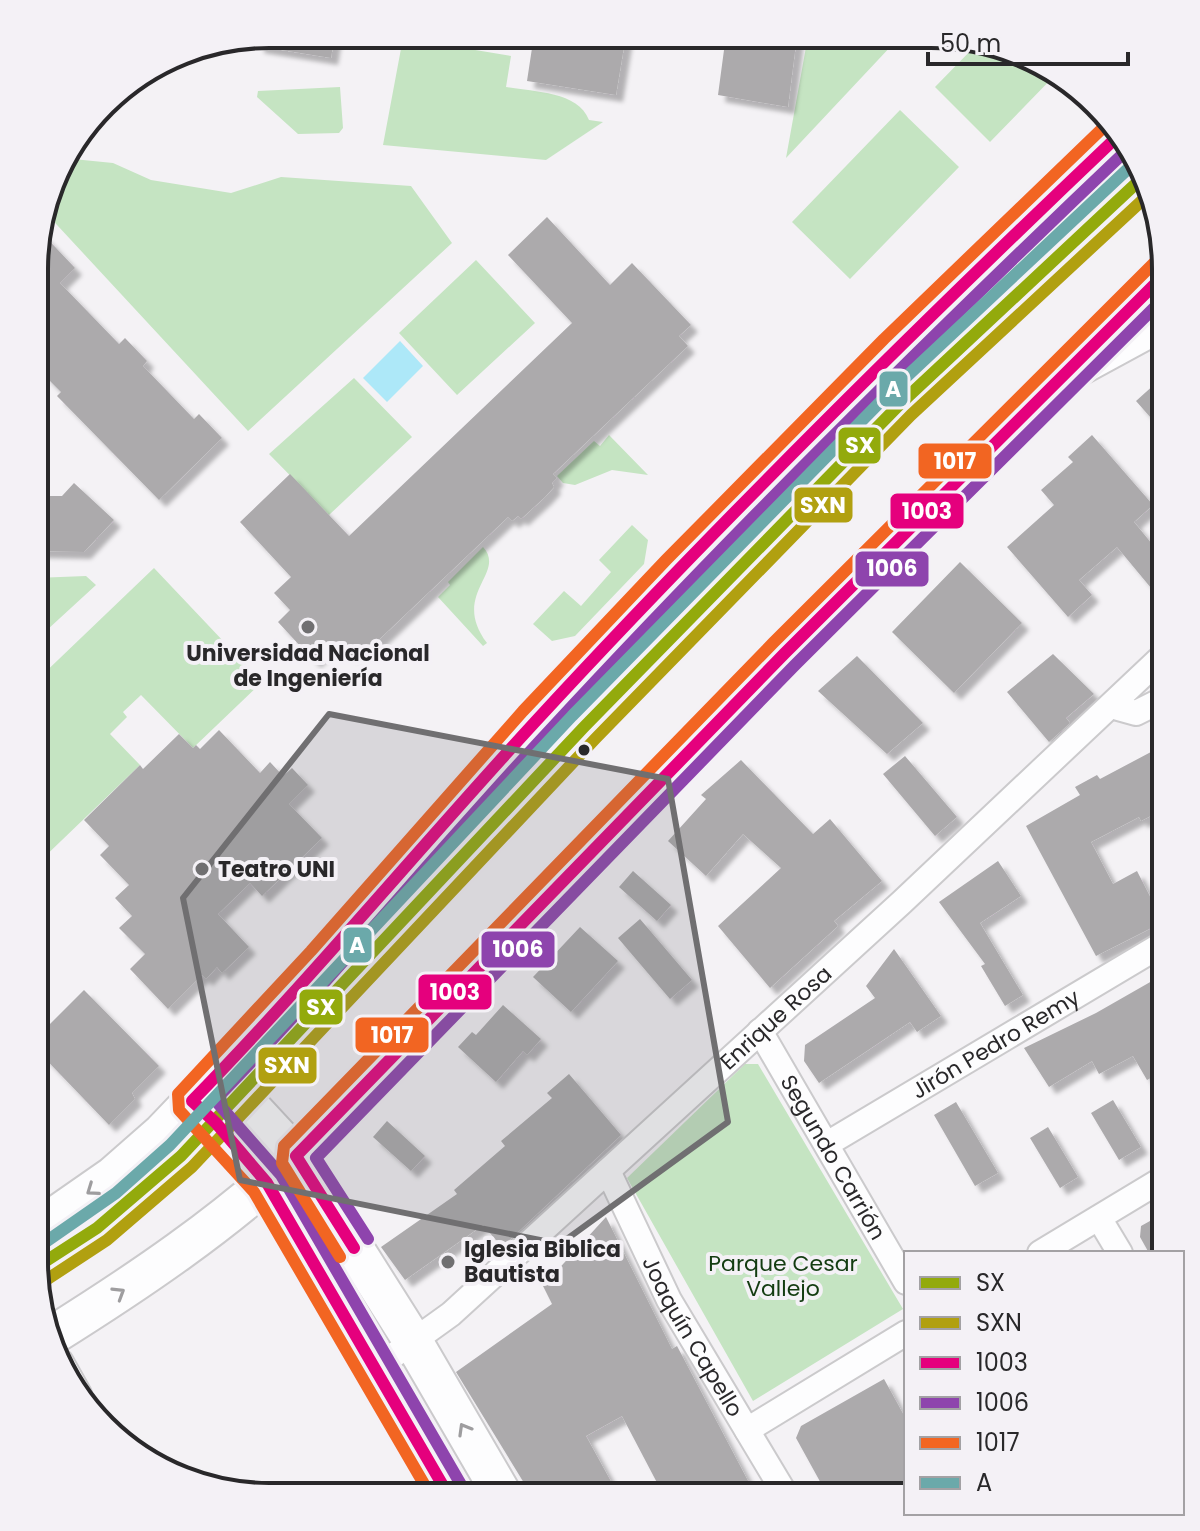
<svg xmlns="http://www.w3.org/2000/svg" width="1200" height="1531" font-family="Poppins,sans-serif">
<defs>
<filter id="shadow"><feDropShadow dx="7" dy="7" stdDeviation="2" flood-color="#0004"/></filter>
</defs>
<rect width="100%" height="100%" fill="#f4f2f5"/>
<path fill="#c5e4c2" d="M808,36H885L893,44L786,158Z
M403,38L511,56L506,87C532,92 578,91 589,120L603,122L546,160L383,145Z
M979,42L1058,72L990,142L935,87Z
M340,87L343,128L339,133L298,134L257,97L258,91Z
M900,110L959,167L850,279L792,222Z
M63,158L113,163L151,180L231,193L281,177L411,186L452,243L248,431L45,212Z
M476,260L535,323L457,395L399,333Z
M354,378L412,437L329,515L269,454Z
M609,435L648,475L612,470L575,485L563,483L557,476L594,441L600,446Z
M632,525L648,540L644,564L575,636L552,641L533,624L564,591L581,606L611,572L599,560Z
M483,547C507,573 450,594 487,643L483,646L438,597L450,585L448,582Z
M154,568L262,682L193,748L141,695L123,712L127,717L110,734L140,765L35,866V682Z
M86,576L96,585L35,641V578Z
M745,1064H758L903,1309L753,1401L627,1178Z"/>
<path fill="#ade8f8" d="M400,341L423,366L387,402L363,378Z"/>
<path fill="#acaaac" filter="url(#shadow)" d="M269,34H335L331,58L257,46L258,36Z
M534,35H626L616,95L527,81Z
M726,35L797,36L788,107L718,95Z
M547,217L610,285L632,263L691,325L679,336L688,346L553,474L557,478L552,483L554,487L545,497L521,519L518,516L512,521L508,517L367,651L362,645L351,656L336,641L314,661L278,622L290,610L274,593L291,577L240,522L290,474L349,536L572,323L508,255Z
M39,230L75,268L60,283L119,344L125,338L147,361L143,366L194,419L199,414L222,438L159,500L57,396L61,392L43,374L47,370L36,359Z
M1166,374V435L1136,401Z
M1092,435L1153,505L1134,522L1166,561V606L1117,547L1079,580L1092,595L1068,617L1007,547L1054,505L1041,490L1073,462L1068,457Z
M74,483L114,520L84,552L35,551L36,496H62Z
M960,562L1022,623L954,693L892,632Z
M1053,654L1094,694L1066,718L1070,723L1049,742L1007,692Z
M857,656L923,723L887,754L818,691Z
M219,730L260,773L270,762L283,776L292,768L308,785L289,804L322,838L262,896L250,883L218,914L249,947L222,973L217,967L206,979L202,975L168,1009L130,969L145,954L119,928L132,916L115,898L129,885L100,855L109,846L84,820L140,765L143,769L179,734L193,748L196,745L200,749Z
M1166,744V808L1141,821L1139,817L1091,842L1113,884L1137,871L1163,922L1096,956L1026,826L1080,795L1075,787L1097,775L1100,779Z
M905,756L957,817L935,836L883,774Z
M741,760L813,834L830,819L882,881L834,921L838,926L770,988L718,926L781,868L743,834L706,876L668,841L706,799L701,795Z
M998,861L1021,896L980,923L1023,995L1005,1006L981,966L985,964L939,902Z
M633,871L671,905L657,921L619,887Z
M640,919L692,980L670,999L618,938Z
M580,927L618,961L571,1012L533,977Z
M894,949L941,1016L917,1032L910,1022L819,1083L804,1061L805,1045L875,998L866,986Z
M1166,973V1070L1147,1080L1133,1056L1099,1074L1092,1061L1049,1087L1024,1048L1096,1013Z
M84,990L159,1066L132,1093L135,1099L109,1125L34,1047V1040Z
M503,1005L541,1039L527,1055L523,1051L496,1082L458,1047L472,1032L476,1035Z
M569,1074L621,1135L502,1247L483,1225L405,1280L381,1247L457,1194L454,1190L505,1146L501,1141L552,1098L547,1093Z
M1113,1100L1141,1147L1119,1160L1091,1113Z
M956,1102L998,1173L975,1186L934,1115Z
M387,1121L425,1156L411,1171L373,1137Z
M1048,1127L1078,1177L1060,1188L1030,1138Z
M1166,1212L1165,1253H1149L1140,1237L1141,1226Z
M606,1217L672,1349L677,1346L756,1496H664L622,1416L586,1436L619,1496H532L456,1372L552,1304L543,1286Z
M884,1379L906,1419V1480L876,1497L828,1496L796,1438L801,1426Z"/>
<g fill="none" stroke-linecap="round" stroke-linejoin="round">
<defs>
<g id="minor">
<path d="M1081,373L1151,335L1166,321"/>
<path d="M1114,703L1118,708L1136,713L1166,698"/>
<path id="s1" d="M760,1031L906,1282"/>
<path id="s2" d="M827,1144L1166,942"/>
<path id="s3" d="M608,1171L669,1300L787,1497"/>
<path d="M1099,1218L1120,1253"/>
<path d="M1040,1253L1166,1177"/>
<path d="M61,1362L79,1394"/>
<path id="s4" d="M376,1368L451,1314L902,902L1166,653"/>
<path d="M747,1430L906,1333"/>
</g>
<path id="primary" d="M219,1073L296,1156L414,1343L503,1496
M192,1101L216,1123L267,1183L449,1496
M34,1231L113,1176L162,1133C297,993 422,844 555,701C736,506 925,318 1119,135
M53,1335C139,1281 222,1225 296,1156L784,654L1166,273"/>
</defs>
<use href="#minor" stroke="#cbcacc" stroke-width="28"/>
<use href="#primary" stroke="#cbcacc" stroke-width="42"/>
<use href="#minor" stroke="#fdfdfe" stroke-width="24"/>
<use href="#primary" stroke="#fdfdfe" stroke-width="38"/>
<defs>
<path id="bus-1" d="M35,1268L97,1228L181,1156L584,727L900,404L1142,178"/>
<path id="bus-2" d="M43,1282L107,1240L192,1167L596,738L911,415L1147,196"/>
<path id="bus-3" d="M354,1248L296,1156L784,654L1166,273
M449,1496L267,1183L216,1123L192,1101C311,979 420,847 535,722C722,519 919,325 1119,135"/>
<path id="bus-4" d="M368,1239L316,1158L795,665L1166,296
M463,1488L281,1175L215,1100C331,981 436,852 549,731C736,529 931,336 1130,147"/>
<path id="bus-5" d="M340,1257L282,1163L284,1146L773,643L1155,262
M431,1496L254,1192L179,1110L178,1094L311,951L523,711L666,560L884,339L1108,123"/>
<path id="bus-6" d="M34,1250L116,1193L170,1145L572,716L889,393L1131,166"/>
</defs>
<use href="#bus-1" stroke="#f4f1f6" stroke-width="18"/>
<use href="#bus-2" stroke="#f4f1f6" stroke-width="18"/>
<use href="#bus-3" stroke="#f4f1f6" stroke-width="18"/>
<use href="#bus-4" stroke="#f4f1f6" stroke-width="18"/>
<use href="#bus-5" stroke="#f4f1f6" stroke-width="18"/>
<use href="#bus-6" stroke="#f4f1f6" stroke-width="18"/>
<use href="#bus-1" stroke="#93aa0c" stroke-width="12"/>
<use href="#bus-2" stroke="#b1a010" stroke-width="12"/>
<use href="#bus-3" stroke="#e5007d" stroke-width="12"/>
<use href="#bus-4" stroke="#8e44ad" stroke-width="12"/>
<use href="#bus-5" stroke="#f26522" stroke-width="12"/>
<use href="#bus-6" stroke="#6ba9aa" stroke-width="12"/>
</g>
<defs><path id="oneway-chevron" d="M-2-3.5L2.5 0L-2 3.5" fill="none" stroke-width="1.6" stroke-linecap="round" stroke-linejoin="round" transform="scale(2)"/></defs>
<g stroke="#9e9d9f">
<use href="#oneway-chevron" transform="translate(92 1190) rotate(145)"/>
<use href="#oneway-chevron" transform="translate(119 1293) rotate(-32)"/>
<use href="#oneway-chevron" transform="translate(464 1429) rotate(-120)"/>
</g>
<path fill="#706f71" fill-opacity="0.2" stroke="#706f71" stroke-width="6" stroke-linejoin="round" d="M329,714L668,779L728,1122L560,1244L240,1180L183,898Z"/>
<g fill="#706f71" stroke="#f4f1f6" stroke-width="3">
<circle cx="308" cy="627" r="8"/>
<circle cx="202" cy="869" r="8"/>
<circle cx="448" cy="1262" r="8"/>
</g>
<circle fill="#29282a" stroke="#f4f1f6" stroke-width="3" cx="584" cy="750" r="7"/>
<g text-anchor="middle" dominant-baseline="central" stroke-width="8" stroke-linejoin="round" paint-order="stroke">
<g font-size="22" font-weight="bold" fill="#29282a" stroke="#f4f1f6" text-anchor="start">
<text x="308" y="653" text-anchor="middle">Universidad Nacional<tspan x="308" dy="25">de Ingeniería</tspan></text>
<text x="218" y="869">Teatro UNI</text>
<text x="464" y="1249">Iglesia Biblica<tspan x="464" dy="25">Bautista</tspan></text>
</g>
<g font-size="22" fill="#29282a" stroke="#f4f1f6">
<text stroke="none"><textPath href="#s4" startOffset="532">Enrique Rosa</textPath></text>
<text stroke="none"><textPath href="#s2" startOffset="196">Jirón Pedro Remy</textPath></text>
<text stroke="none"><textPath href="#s1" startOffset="146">Segundo Carrión</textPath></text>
<text stroke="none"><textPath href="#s3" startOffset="186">Joaquín Capello</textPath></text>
</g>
<g font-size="22" fill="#133c11" stroke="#f4f1f6">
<text x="783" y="1263">Parque Cesar<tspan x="783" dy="25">Vallejo</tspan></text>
</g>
</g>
<path d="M0 0H1200V1531H0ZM269 48H931A221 221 0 0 1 1152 269V1262A221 221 0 0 1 931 1483H269A221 221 0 0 1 48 1262V269A221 221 0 0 1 269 48Z" fill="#f4f1f6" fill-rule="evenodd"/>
<path fill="none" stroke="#29282a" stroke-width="4" d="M269 48H931A221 221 0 0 1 1152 269V1262A221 221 0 0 1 931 1483H269A221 221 0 0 1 48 1262V269A221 221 0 0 1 269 48Z"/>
<g stroke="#f4f1f6" stroke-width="3">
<rect x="878" y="370" width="31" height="38" rx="8" fill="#6ba9aa"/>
<rect x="837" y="426" width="45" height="39" rx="8" fill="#93aa0c"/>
<rect x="917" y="442" width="76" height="38" rx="8" fill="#f26522"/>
<rect x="793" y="486" width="61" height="38" rx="8" fill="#b1a010"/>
<rect x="889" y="492" width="76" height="38" rx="8" fill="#e5007d"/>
<rect x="854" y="550" width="76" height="38" rx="8" fill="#8e44ad"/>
<rect x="342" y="926" width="31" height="38" rx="8" fill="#6ba9aa"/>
<rect x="480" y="930" width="76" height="39" rx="8" fill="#8e44ad"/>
<rect x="417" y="973" width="76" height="38" rx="8" fill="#e5007d"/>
<rect x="298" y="988" width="46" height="38" rx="8" fill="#93aa0c"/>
<rect x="354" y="1016" width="76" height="38" rx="8" fill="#f26522"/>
<rect x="257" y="1046" width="61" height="39" rx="8" fill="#b1a010"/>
</g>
<g font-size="22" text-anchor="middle" font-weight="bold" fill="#fff">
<text x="893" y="397">A</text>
<text x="860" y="453">SX</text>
<text x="955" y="469">1017</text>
<text x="823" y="513">SXN</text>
<text x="927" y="519">1003</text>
<text x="892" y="576">1006</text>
<text x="357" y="953">A</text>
<text x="518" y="957">1006</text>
<text x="455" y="1000">1003</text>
<text x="321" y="1015">SX</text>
<text x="392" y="1043">1017</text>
<text x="287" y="1073">SXN</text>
</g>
<rect x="904" y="1251" width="280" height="264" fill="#f4f1f6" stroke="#a3a1a4" stroke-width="2"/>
<rect x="920" y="1277" width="40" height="12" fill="#93aa0c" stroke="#a3a1a4" stroke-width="2"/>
<text x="976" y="1291" font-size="24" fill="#29282a">SX</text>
<rect x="920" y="1317" width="40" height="12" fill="#b1a010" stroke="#a3a1a4" stroke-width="2"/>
<text x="976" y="1331" font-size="24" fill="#29282a">SXN</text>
<rect x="920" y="1357" width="40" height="12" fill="#e5007d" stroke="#a3a1a4" stroke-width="2"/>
<text x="976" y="1371" font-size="24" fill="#29282a">1003</text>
<rect x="920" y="1397" width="40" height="12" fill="#8e44ad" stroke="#a3a1a4" stroke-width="2"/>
<text x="976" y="1411" font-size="24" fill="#29282a">1006</text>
<rect x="920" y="1437" width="40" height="12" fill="#f26522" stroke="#a3a1a4" stroke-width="2"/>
<text x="976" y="1451" font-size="24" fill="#29282a">1017</text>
<rect x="920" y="1477" width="40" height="12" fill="#6ba9aa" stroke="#a3a1a4" stroke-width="2"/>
<text x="976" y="1491" font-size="24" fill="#29282a">A</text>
<path d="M928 52v12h200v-12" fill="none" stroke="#29282a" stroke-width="4"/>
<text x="940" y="52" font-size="24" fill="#29282a" stroke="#f4f1f6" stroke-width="6" paint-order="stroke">50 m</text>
</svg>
